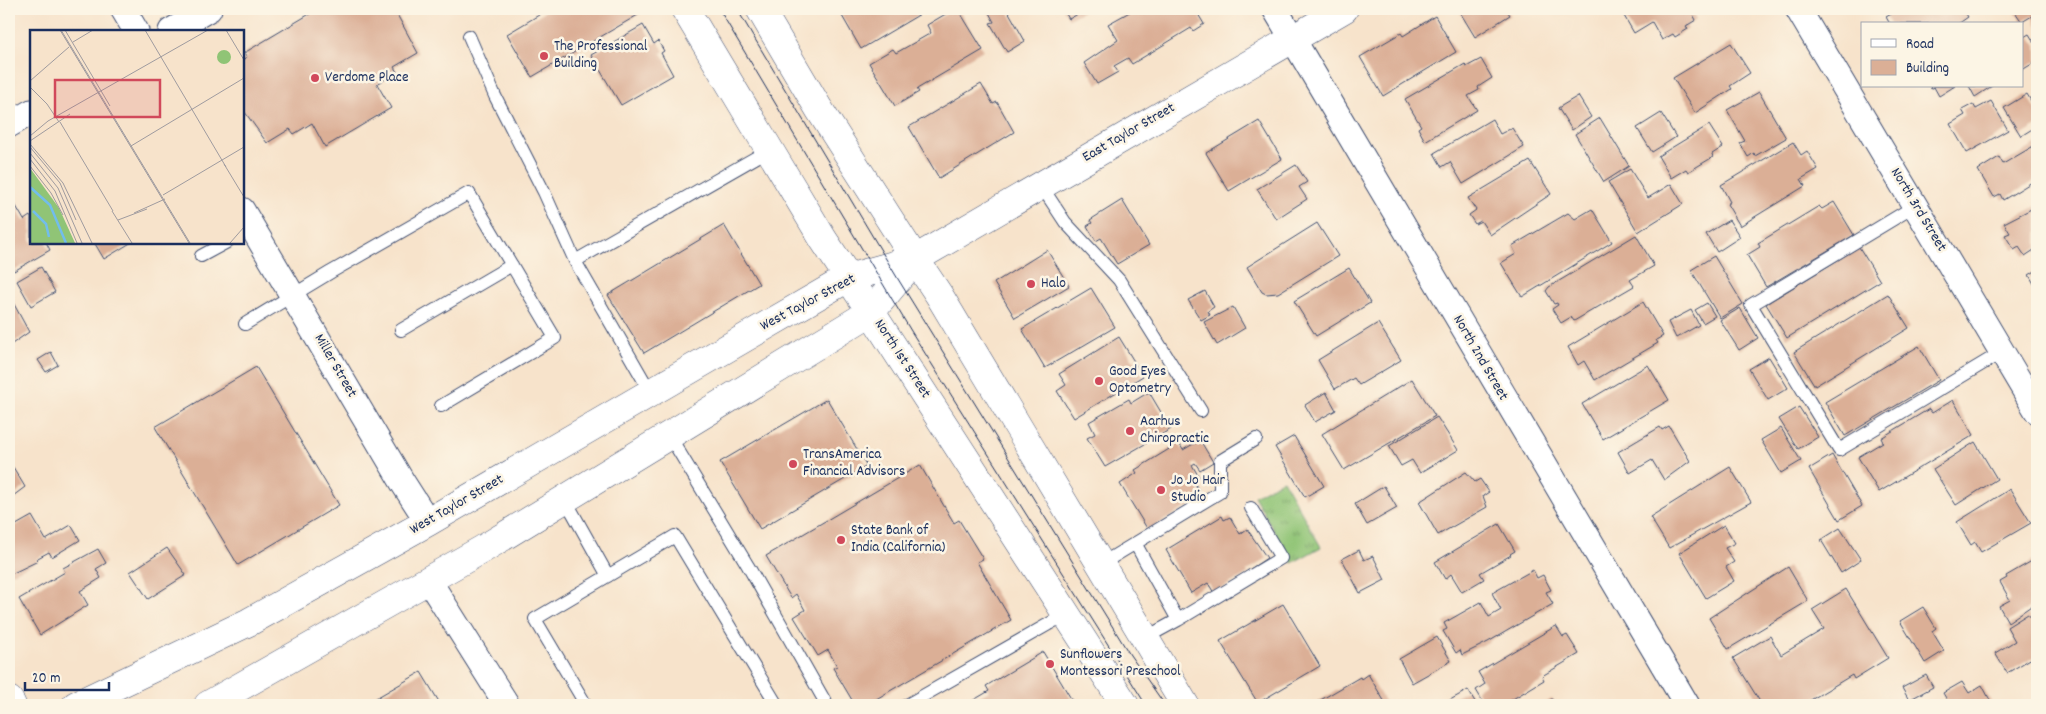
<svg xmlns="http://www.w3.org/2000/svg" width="2046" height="714" font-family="Dekko,sans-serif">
<defs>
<pattern id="grass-tufts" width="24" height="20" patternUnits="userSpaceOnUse" patternTransform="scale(1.25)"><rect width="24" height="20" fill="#90c476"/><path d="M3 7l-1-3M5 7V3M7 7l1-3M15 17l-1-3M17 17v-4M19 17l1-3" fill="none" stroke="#75a064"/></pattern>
</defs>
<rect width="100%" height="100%" fill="#fcf5e5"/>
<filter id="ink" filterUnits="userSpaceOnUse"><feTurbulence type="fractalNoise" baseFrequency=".02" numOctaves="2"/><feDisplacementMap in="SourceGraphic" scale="10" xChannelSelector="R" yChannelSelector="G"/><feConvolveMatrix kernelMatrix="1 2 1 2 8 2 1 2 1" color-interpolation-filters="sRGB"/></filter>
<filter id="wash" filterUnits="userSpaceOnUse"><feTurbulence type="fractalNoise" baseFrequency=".0096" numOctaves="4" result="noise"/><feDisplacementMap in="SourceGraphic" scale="20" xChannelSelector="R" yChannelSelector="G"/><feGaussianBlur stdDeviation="1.12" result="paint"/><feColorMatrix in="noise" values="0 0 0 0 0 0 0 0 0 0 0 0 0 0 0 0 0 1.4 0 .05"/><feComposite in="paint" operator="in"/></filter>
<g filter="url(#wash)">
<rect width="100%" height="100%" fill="#f7e3cb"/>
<path fill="url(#grass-tufts)" stroke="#567a6a" d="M1283,480L1321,547L1292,563L1254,496Z"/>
<g id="blocks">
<path fill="#dbaf96" d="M318,9H394L418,53L394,67L397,72L377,84L391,108L325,147L312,123L294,134L290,129L267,143L242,108V60L247,57L244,53Z
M549,9H648L532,77L507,34Z
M838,9H926L927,10L861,49Z
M954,9H958L983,50L917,89L919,92L895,106L869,63L893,49L896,53L931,33L927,25Z
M987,9H1007L1025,41L1007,52L990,23L994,22Z
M1063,9H1087L1069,19Z
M1135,9H1195L1204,24L1193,31L1191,28L1132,64L1128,58L1114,66L1118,72L1097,84L1084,63L1118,40L1108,24Z
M1458,9H1506L1510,15L1475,37Z
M1620,9H1690L1696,20L1686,26L1688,29L1675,37L1673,34L1662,40L1652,22L1634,33Z
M1900,9H1963L1968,17L1958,24H1890L1886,17Z
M2013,9H2037V26L2032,16L2022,22Z
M1435,16L1456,52L1383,96L1360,57L1401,33L1403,36Z
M643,25L654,44L658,41L664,51L661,53L673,75L621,105L591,55Z
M2029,34L2037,47V61L2022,70V38Z
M1731,43L1750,73L1730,86L1732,89L1695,113L1673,78Z
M1481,59L1492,78L1478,87L1479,90L1468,96L1477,110L1425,141L1418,128L1421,126L1405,99L1465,64L1466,67Z
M981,84L993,104L997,102L1014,132L939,178L909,127Z
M1930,86H1955L1939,96L1934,87L1931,89Z
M1969,86H1992L1975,97Z
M1759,92L1786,138L1755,156L1754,153L1748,157L1740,143L1745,141L1727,110Z
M2027,94L2037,111V126L2021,136L2004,108Z
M1578,96L1591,117L1572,130L1558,108Z
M1991,101L2008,130L1967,153L1950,124L1965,115L1962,110L1973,104L1976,109Z
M1661,113L1676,137L1652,152L1637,128Z
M1600,118L1629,166L1604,182L1575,134Z
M1492,119L1500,134L1512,128L1524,147L1463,184L1450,162L1442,167L1434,153Z
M1259,121L1282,159L1229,191L1206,153Z
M1709,125L1723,147L1712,154L1713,157L1688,172L1686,169L1671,178L1658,156Z
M1793,142L1801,155L1807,151L1818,169L1801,179L1805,186L1740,226L1727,204L1730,202L1721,185Z
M2037,144V179L2003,200L2000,194L1994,197L1978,170L1999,157L2003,164Z
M1530,161L1551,194L1490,235L1481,221L1475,224L1469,215L1476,210L1468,198Z
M1296,165L1307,182L1299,187L1307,199L1276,219L1257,189Z
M1630,169L1648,198L1671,184L1683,204L1638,232L1608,182Z
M9,194L24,220L30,216L31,218V242H46L50,250L14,271L9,262Z
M1122,200L1149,245L1117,264L1101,238L1096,241L1087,226L1092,223L1090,220Z
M1834,202L1854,235L1766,287L1747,255L1760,247L1758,243L1819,206L1822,209Z
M2037,206V248L2025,256L2019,247L2014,250L2005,235L2010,233L2004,223Z
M1592,209L1612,242L1522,297L1501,263L1516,254L1512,246L1568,213L1575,219Z
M1729,220L1740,237L1717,252L1706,234Z
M1317,223L1338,256L1278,293L1266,294L1262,292L1247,267Z
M724,225L759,284L644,353L608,295Z
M1636,235L1654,266L1630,280L1634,286L1574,321L1571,317L1561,323L1552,309L1558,305L1557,303L1554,304L1546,291L1549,287Z
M94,242H132L104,259Z
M1859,247L1880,281L1787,338L1766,304Z
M1047,250L1069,286L1015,318L994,283Z
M1714,256L1743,304L1720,318L1691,270Z
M41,267L55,292L31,306L17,281Z
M1349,268L1370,303L1316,336L1294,301Z
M2037,270V289L2029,275Z
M1091,288L1115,327L1045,368L1022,329Z
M1205,291L1214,307L1208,311L1210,315L1201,320L1188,300Z
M1888,294L1909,328L1815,386L1794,352Z
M9,295L29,332L9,346Z
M1643,302L1663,336L1656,340L1658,343L1595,380L1584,361L1578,365L1568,347Z
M1707,303L1715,316L1703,323L1695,310Z
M1233,307L1245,328L1217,345L1204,322Z
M1740,308L1758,338L1739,350L1720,320Z
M1691,310L1699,325L1676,338L1668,322Z
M1378,323L1401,360L1359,385L1354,378L1335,389L1318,360Z
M1119,337L1143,376L1074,418L1057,391L1066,385L1059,374Z
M1919,346L1939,380L1845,436L1825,402Z
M51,352L58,365L46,372L38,360Z
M1769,357L1788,388L1768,400L1749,369Z
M1648,365L1669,400L1603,439L1582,404Z
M256,367L339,505L238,565L155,427Z
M1412,379L1435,416L1344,470L1322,434Z
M1149,392L1171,429L1105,467L1087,438L1095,434L1089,422L1129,399L1131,403Z
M1326,392L1336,410L1315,422L1305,405Z
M827,399L867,466L760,529L720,462Z
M1953,400L1974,435L1879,492L1858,457L1883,442L1881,438L1929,409L1932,413Z
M1799,407L1818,437L1798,449L1779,419Z
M1437,417L1458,450L1420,473L1412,460L1401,466L1389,446Z
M1669,426L1690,461L1664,480L1652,460L1630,473L1618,452L1660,427L1662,430Z
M1781,428L1801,461L1781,473L1761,440Z
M1294,436L1324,486L1305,497L1275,447Z
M1200,440L1213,462L1200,470L1195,463L1192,465L1199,477L1193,481L1203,497L1148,530L1120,484L1137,473L1135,470L1179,443L1183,450Z
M1975,442L1997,479L1956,505L1933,469Z
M1832,455L1862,506L1839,520L1809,469Z
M920,465L954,523L959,520L983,559L977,562L1011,620L866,705H855L833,668L837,666L828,650L818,656L794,617L805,610L796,594L791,598L766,556Z
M13,467L25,487L9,499V470Z
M1730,467L1751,502L1669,548L1650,517Z
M1466,472L1475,482L1480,479L1489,492L1483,496L1487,507L1438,535L1419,502Z
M1384,486L1397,508L1367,525L1355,504Z
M2010,489L2031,523L1981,552L1975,542L1971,545L1957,522Z
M32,516L46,540L71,525L80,540L52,557L49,552L36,559L38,561L9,575V529Z
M1222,516L1224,520L1230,517L1240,534L1247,529L1267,558L1247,571L1248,573L1214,593L1208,583L1191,593L1166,550Z
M1499,524L1515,551L1510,554L1511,555L1480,573L1484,579L1462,592L1451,574L1445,579L1435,562Z
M1724,525L1735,543L1725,548L1734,562L1726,567L1734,581L1706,598L1679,553Z
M1840,528L1861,560L1841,573L1821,540Z
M167,548L186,575L148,599L130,572Z
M98,549L106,563L96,569L101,578L80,591L88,605L40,635L19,599L65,572L63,568Z
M1359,550L1364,560L1373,556L1385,580L1360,593L1342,559Z
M2037,558V602L2008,622L1999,606L2010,600L2000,582L2007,578L2006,576Z
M1788,567L1808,601L1728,649L1709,618Z
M1533,570L1537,578L1543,575L1551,590L1546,592L1553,604L1488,642L1462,655L1460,650L1456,653L1443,631L1447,629L1444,623L1481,602L1489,617L1501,610L1492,593Z
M1846,589L1888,658L1854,679L1852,675L1809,701L1810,703L1807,705H1762L1733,658L1770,636L1781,655L1824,629L1812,610Z
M1283,604L1320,666L1256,704V700L1220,641Z
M1923,607L1936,628L1932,631L1944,651L1925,663L1900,621Z
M2037,613V655L2007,673L1995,653L2015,641L2007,627L2028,614L2031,618Z
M1556,626L1563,637L1567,635L1579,654L1542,676L1544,680L1503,705H1485L1476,690L1485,684L1478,672Z
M1437,637L1451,661L1412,683L1399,659Z
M1043,652L1073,702L1067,705H968L967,704L989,691L986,686Z
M421,672L441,705H364Z
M1368,674L1386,704L1312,705L1360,677L1361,679Z
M1926,675L1933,687L1909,700L1902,688Z
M1962,682L1969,693L1982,685L1991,702L1986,705H1950L1943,693Z
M1468,690L1477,705H1441Z
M1552,699L1555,705H1541Z
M1831,700L1834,705H1823Z"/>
</g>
</g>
<g filter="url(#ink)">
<use href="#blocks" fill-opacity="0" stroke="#3c4a6e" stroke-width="1"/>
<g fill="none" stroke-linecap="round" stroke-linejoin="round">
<defs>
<path id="service" d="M469,36L495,96L544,192L575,261L651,393
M1040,184L1065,222L1119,280L1201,411
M1915,206L1751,305L1839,450L2002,352
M201,256L227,242
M575,261L769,150
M245,324L331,272L469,193L555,338L441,406
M401,330L512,265
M669,435L748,566L827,705
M565,499L608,576
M1135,543L1178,620L1281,558L1251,508
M1101,564L1220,492V461L1256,439
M1145,638L1178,620
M586,705L535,619L675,536L777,705
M907,705L1068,613"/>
<path id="minor" d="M123,9L136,31
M1275,9L1687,705
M1798,9L2037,411
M171,31L209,9
M9,125L31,112
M242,210L403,483L428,522
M429,581L507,705"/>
<path id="tertiary" d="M9,700L12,705"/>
<path id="secondary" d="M871,312L1125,705
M1185,705L939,295L915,259L1344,9"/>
<path id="primary" d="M685,9L823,239L871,312
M760,9L819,109L915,259
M76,705L249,622L428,522L848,278L915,259
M208,705L483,549L871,312L915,259"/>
</defs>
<use href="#service" stroke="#3c4a6e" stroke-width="14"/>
<use href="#minor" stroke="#3c4a6e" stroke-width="27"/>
<use href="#tertiary" stroke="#3c4a6e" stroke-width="29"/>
<use href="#secondary" stroke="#3c4a6e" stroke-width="29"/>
<use href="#primary" stroke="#3c4a6e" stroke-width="29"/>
<use href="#service" stroke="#fff" stroke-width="12"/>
<use href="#minor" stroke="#fff" stroke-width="25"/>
<use href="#tertiary" stroke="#fff" stroke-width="28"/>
<use href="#secondary" stroke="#fff" stroke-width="28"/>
<use href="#primary" stroke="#fff" stroke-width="28"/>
<path stroke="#1b2f5e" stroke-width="1" d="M719,9L911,331L1146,705
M737,9L898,279L1130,655L1165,705"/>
</g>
</g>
<g fill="#d1495b" stroke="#fcf5e5" stroke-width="2">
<circle cx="544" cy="56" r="5"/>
<circle cx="315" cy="78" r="5"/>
<circle cx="1031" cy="284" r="5"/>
<circle cx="1099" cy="381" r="5"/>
<circle cx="1130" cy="431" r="5"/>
<circle cx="793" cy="464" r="5"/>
<circle cx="1161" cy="490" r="5"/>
<circle cx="841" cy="540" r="5"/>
<circle cx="1050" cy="664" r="5"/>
</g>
<g text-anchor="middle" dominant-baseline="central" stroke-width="5" stroke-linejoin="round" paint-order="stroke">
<g font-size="15" fill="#1b2f5e" stroke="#fcf5e5" text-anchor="start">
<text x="554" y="47">The Professional<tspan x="554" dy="17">Building</tspan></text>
<text x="325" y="78">Verdome Place</text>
<text x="1041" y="284">Halo</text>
<text x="1109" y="372">Good Eyes<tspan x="1109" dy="17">Optometry</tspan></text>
<text x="1140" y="422">Aarhus<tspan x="1140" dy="17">Chiropractic</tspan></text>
<text x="803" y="455">TransAmerica<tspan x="803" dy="17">Financial Advisors</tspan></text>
<text x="1171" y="481">Jo Jo Hair<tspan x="1171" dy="17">Studio</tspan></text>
<text x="851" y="531">State Bank of<tspan x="851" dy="17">India (California)</tspan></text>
<text x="1060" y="655">Sunflowers<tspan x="1060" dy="17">Montessori Preschool</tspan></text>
</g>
<g font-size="15" fill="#1b2f5e" stroke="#fcf5e5">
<text transform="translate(1129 133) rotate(-30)">East Taylor Street</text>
<text transform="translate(1918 210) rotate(59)">North 3rd Street</text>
<text transform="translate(808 303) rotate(-28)">West Taylor Street</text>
<text transform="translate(1480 358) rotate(60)">North 2nd Street</text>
<text transform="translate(902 359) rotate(57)">North 1st Street</text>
<text transform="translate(335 366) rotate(60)">Miller Street</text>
<text transform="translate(457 505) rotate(-30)">West Taylor Street</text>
</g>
</g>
<g transform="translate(30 30)">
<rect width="214" height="214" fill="#f7e3cb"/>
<path d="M187 27a7 7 0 1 1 14 0a7 7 0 1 1-14 0ZM0,138L29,178L45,213H0Z" fill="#90c476"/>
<path fill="none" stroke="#72bdeb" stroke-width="2.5" d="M0,157L20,175L36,213M3,181L16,194L19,207"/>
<path fill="none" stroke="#9f9b9f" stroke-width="1" d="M30,0L159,213M31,0L160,213M35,0L80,76M115,0L196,137M196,0L214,30M43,12L63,0M0,51L39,17M0,57L17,74L29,92M30,92L83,181M0,106L18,91L178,0M0,111L40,84M0,114L33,153L62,213M101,116L214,48M0,117L30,153L46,190M0,123L28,158L52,213M0,129L25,161L47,213M194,134L214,167M0,136L21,163L33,185M133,165L214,117M82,181L102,213M104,183L135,169M88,190L117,179M200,213L214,197"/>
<path fill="#d1495b" fill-opacity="0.15" stroke="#d1495b" stroke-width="2.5" d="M25,50H130V87H25Z"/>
<rect width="214" height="214" fill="none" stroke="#1b2f5e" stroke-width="2.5"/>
</g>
<rect width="2046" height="714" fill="none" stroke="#fcf5e5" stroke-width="30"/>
<rect x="1861" y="22" width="162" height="65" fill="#fcf5e5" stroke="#a2a6af"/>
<rect x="1871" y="39" width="25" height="8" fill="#ffffff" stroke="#a2a6af"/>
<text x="1906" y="48" font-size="15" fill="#1b2f5e">Road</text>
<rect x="1871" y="60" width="25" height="15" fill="#dbaf96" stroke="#a2a6af"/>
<text x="1906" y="72" font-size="15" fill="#1b2f5e">Building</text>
<path d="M25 682v8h84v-8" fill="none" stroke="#1b2f5e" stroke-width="2.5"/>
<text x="32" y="682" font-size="15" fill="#1b2f5e" stroke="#fcf5e5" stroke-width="4" paint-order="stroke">20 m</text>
</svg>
